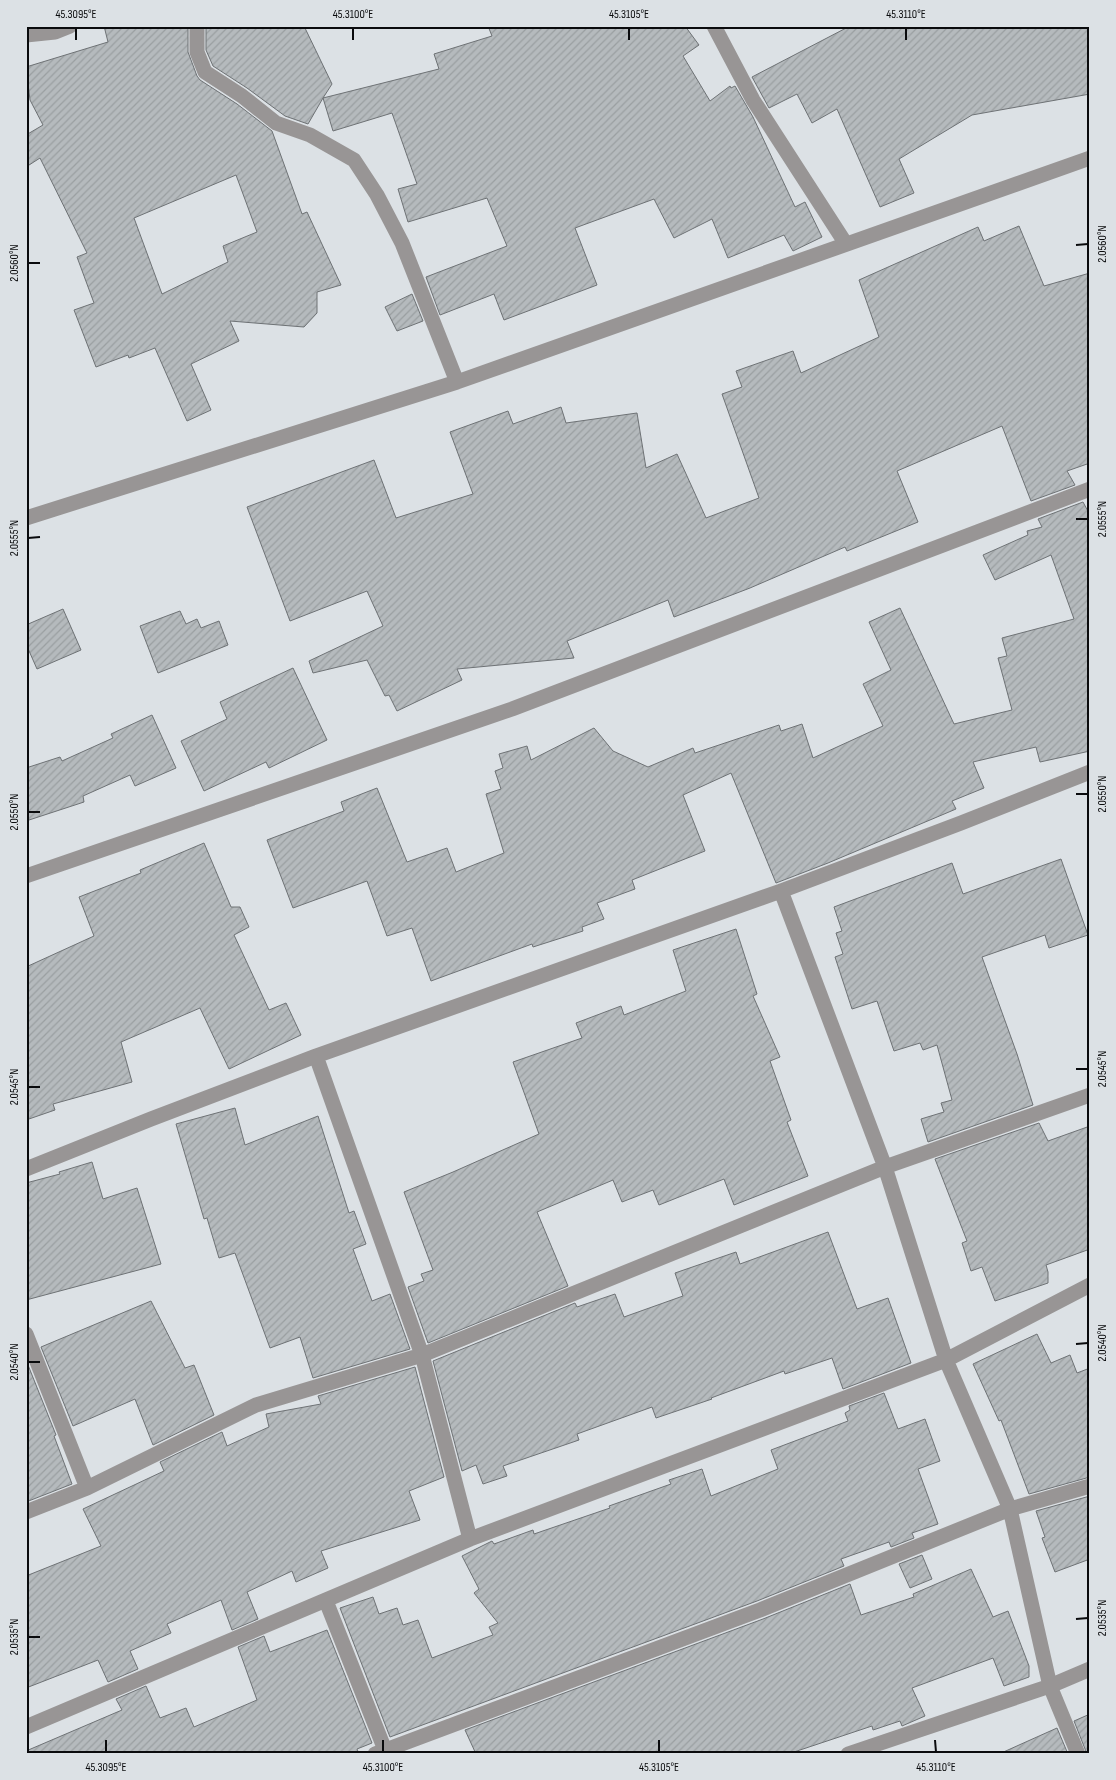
<svg xmlns="http://www.w3.org/2000/svg" width="1116" height="1780" font-family="'Sofia Sans Condensed',sans-serif">
<defs>
<pattern id="building-hatch" width="6" height="6" patternUnits="userSpaceOnUse" patternTransform="scale(1.25)"><rect width="6" height="6" fill="#b5babd"/><path d="M-1 1l2-2M0 6l6-6M5 7l2-2" fill="none" stroke="#9a9fa1"/></pattern>
</defs>
<rect width="100%" height="100%" fill="#dce1e5"/>
<path fill="url(#building-hatch)" stroke="#6e7275" fill-rule="evenodd" d="M104,26H188V52L197,76L200,80L237,104L272,131L302,214L307,212L341,285L317,292V313L304,327L230,321L239,341L191,364L211,410L187,421L155,348L129,358L128,355L96,367L74,310L94,303L77,257L87,253L40,158L26,167V135L43,125L30,100L26,67L108,42ZM236,175L257,232L223,246L228,262L162,294L134,218Z
M206,26H304L332,84L323,98L439,69L434,54L492,36L488,26H685L699,45L683,56L710,101L730,86L731,88L735,86L753,117L795,207L805,202L822,237L793,251L784,235L728,258L712,219L674,238L654,199L575,228L597,285L504,320L494,294L440,315L426,277L507,246L487,198L408,222L398,189L417,184L392,113L333,131L323,98L308,124L285,116L247,88L213,66L206,50Z
M850,26H1090V94L972,115L899,159L914,193L880,207L837,109L812,123L797,94L769,108L752,77Z
M1019,226L1044,286L1090,273V463L1067,471L1075,485L1031,501L1002,426L897,471L918,522L847,551L845,547L750,588L674,617L668,600L567,641L574,658L457,669L462,680L397,711L389,695L385,696L367,660L313,673L309,661L383,626L367,591L290,621L247,507L374,460L396,518L473,494L450,432L508,411L513,424L561,407L566,423L637,413L646,468L677,454L706,518L759,498L722,394L742,387L736,371L793,351L801,373L879,337L859,280L978,227L984,241Z
M412,294L423,321L397,331L385,307Z
M1083,502L1090,515V751L1040,762L1036,747L973,762L984,788L952,801L956,809L828,863L776,883L731,773L683,795L705,851L632,880L635,889L597,903L604,919L582,927L583,931L533,947L532,944L431,981L412,928L387,936L367,881L293,908L267,840L344,811L341,802L377,788L407,862L447,848L456,872L504,853L486,794L501,789L495,771L503,768L499,754L527,746L531,760L594,728L613,751L648,767L693,748L695,753L779,725L781,731L802,724L813,758L883,726L863,684L891,670L869,622L900,608L954,724L1012,710L998,658L1007,656L1002,638L1074,619L1051,555L995,580L983,555L1028,535L1027,531L1042,527L1038,519Z
M63,609L81,650L37,669L26,644V625Z
M180,611L186,624L197,619L201,628L219,621L228,645L158,673L140,626Z
M293,668L327,740L269,768L266,762L204,791L181,741L227,719L220,702Z
M152,715L176,768L135,786L130,775L83,796L84,802L26,821V768L60,757L62,761L113,738L111,734Z
M204,843L231,907H240L249,927L234,935L269,1010L286,1003L301,1035L229,1069L200,1008L121,1042L132,1082L53,1104L55,1110L26,1120V967L94,936L79,897L141,873L140,870Z
M1061,859L1088,935L1049,948L1045,935L982,957L1017,1054L1033,1105L928,1142L921,1119L944,1112L941,1103L952,1100L937,1045L923,1050L920,1043L894,1051L877,1001L852,1009L835,957L843,954L836,933L842,931L834,907L952,863L963,894Z
M736,929L757,994L753,996L780,1057L770,1061L791,1120L787,1122L808,1176L734,1205L724,1179L659,1205L653,1190L622,1202L613,1180L537,1212L568,1286L428,1343L408,1287L424,1281L421,1274L433,1270L404,1192L453,1172L539,1134L513,1062L582,1038L576,1023L621,1006L624,1015L686,991L673,950Z
M235,1108L245,1145L318,1116L349,1213L354,1211L366,1244L353,1249L372,1301L390,1294L410,1349L313,1378L300,1337L270,1348L235,1253L219,1258L207,1218L204,1219L176,1124Z
M1039,1123L1048,1141L1090,1126V1249L1046,1265L1048,1272V1283L995,1301L982,1267L971,1271L962,1243L967,1241L935,1159Z
M92,1162L103,1199L137,1188L161,1264L26,1300V1183L60,1174L59,1172Z
M828,1232L857,1309L888,1298L911,1363L843,1389L832,1358L785,1374L784,1371L711,1398L712,1399L656,1418L652,1407L577,1434L579,1440L503,1466L507,1476L483,1484L476,1465L462,1471L433,1361L575,1303L577,1307L615,1294L624,1317L683,1296L675,1273L736,1252L740,1264Z
M151,1301L185,1368L194,1365L214,1415L153,1445L135,1399L73,1426L41,1347Z
M1037,1334L1051,1363L1070,1355L1077,1373L1090,1368V1477L1029,1494L1001,1420L999,1421L973,1364Z
M26,1360L56,1435L54,1436L72,1484L26,1502Z
M415,1367L444,1477L409,1491L420,1520L321,1551L328,1568L296,1582L292,1571L247,1592L258,1619L232,1630L221,1600L167,1624L171,1633L130,1651L138,1669L108,1682L98,1660L26,1688V1576L101,1546L83,1509L164,1471L160,1462L222,1432L227,1446L269,1427L266,1414L321,1404L318,1396Z
M884,1393L898,1429L925,1419L940,1461L918,1469L938,1524L912,1533L914,1538L891,1547L889,1542L841,1559L844,1566L757,1601L390,1737L340,1608L373,1597L379,1614L397,1608L403,1625L418,1620L432,1658L493,1635L489,1627L498,1623L474,1593L479,1589L462,1556L492,1541L494,1544L533,1530L534,1534L610,1508L609,1506L671,1484L669,1480L702,1469L711,1496L778,1469L771,1450L848,1421L845,1413L850,1410L849,1406Z
M1090,1496V1559L1055,1572L1042,1538L1045,1537L1036,1511Z
M922,1555L932,1579L910,1588L899,1564Z
M971,1569L993,1617L1008,1611L1029,1666V1677L1004,1686L993,1658L912,1688L925,1716L902,1726L900,1721L873,1730L872,1726L788,1754H476L465,1730L763,1619L850,1584L861,1615L914,1597L913,1594Z
M327,1630L372,1743L357,1749L359,1754H26V1751L122,1710L116,1699L146,1686L160,1718L186,1708L194,1727L257,1700L238,1647L264,1636L270,1652Z
M1090,1714V1754H1087L1074,1721Z
M1057,1728L1068,1754H999Z"/>
<g fill="none" stroke-linecap="round" stroke-linejoin="round">
<path stroke="#989595" stroke-width="15" d="M197,26V52L205,72L242,96L276,123L310,135L354,160L377,195L402,243L457,382
M714,26L753,100L846,244
M26,35L55,32L70,26
M26,518L457,382L1090,158
M26,876L512,709L1090,489
M781,891L885,1167L946,1360L1010,1509L1050,1686L1078,1754
M316,1056L422,1355L470,1539
M26,1169L151,1119L316,1056L781,891L961,823L1090,772
M26,1334L87,1488
M26,1512L87,1488L256,1405L422,1355L885,1167L1090,1095
M326,1601L385,1750
M26,1727L470,1539L946,1360L1090,1285
M375,1754L760,1610L1010,1509L1090,1486
M848,1754L1050,1686L1090,1669"/>
</g>
<path fill="none" stroke="#0a0b0d" stroke-width="2" d="M76,28V40M353,28V40M629,28V40M906,28V40M1076,245L1088,244M28,263H40M1076,519H1088M28,538L40,537M1076,794H1088M28,812H40M1076,1069H1088M28,1087H40M1076,1344L1088,1343M28,1362H40M1076,1619L1088,1618M28,1637H40M106,1740V1752M383,1740V1752M659,1740V1752M935,1740L936,1752"/>
<rect width="1116" height="1780" fill="none" stroke="#dce1e5" stroke-width="55"/>
<rect x="28" y="28" width="1060" height="1724" fill="none" stroke="#0a0b0d" stroke-width="2"/>
<g font-size="12" text-anchor="middle" fill="#0a0b0d">
<text x="76" y="18">45.3095°E</text>
<text x="353" y="18">45.3100°E</text>
<text x="629" y="18">45.3105°E</text>
<text x="906" y="18">45.3110°E</text>
<text transform="translate(1102 244) rotate(-90)" y="4">2.0560°N</text>
<text transform="translate(14 263) rotate(-90)" y="4">2.0560°N</text>
<text transform="translate(1102 519) rotate(-90)" y="4">2.0555°N</text>
<text transform="translate(14 538) rotate(-90)" y="4">2.0555°N</text>
<text transform="translate(1102 794) rotate(-90)" y="4">2.0550°N</text>
<text transform="translate(14 812) rotate(-90)" y="4">2.0550°N</text>
<text transform="translate(1102 1069) rotate(-90)" y="4">2.0545°N</text>
<text transform="translate(14 1087) rotate(-90)" y="4">2.0545°N</text>
<text transform="translate(1102 1343) rotate(-90)" y="4">2.0540°N</text>
<text transform="translate(14 1362) rotate(-90)" y="4">2.0540°N</text>
<text transform="translate(1102 1618) rotate(-90)" y="4">2.0535°N</text>
<text transform="translate(14 1637) rotate(-90)" y="4">2.0535°N</text>
<text x="106" y="1771">45.3095°E</text>
<text x="383" y="1771">45.3100°E</text>
<text x="659" y="1771">45.3105°E</text>
<text x="936" y="1771">45.3110°E</text>
</g>
</svg>
